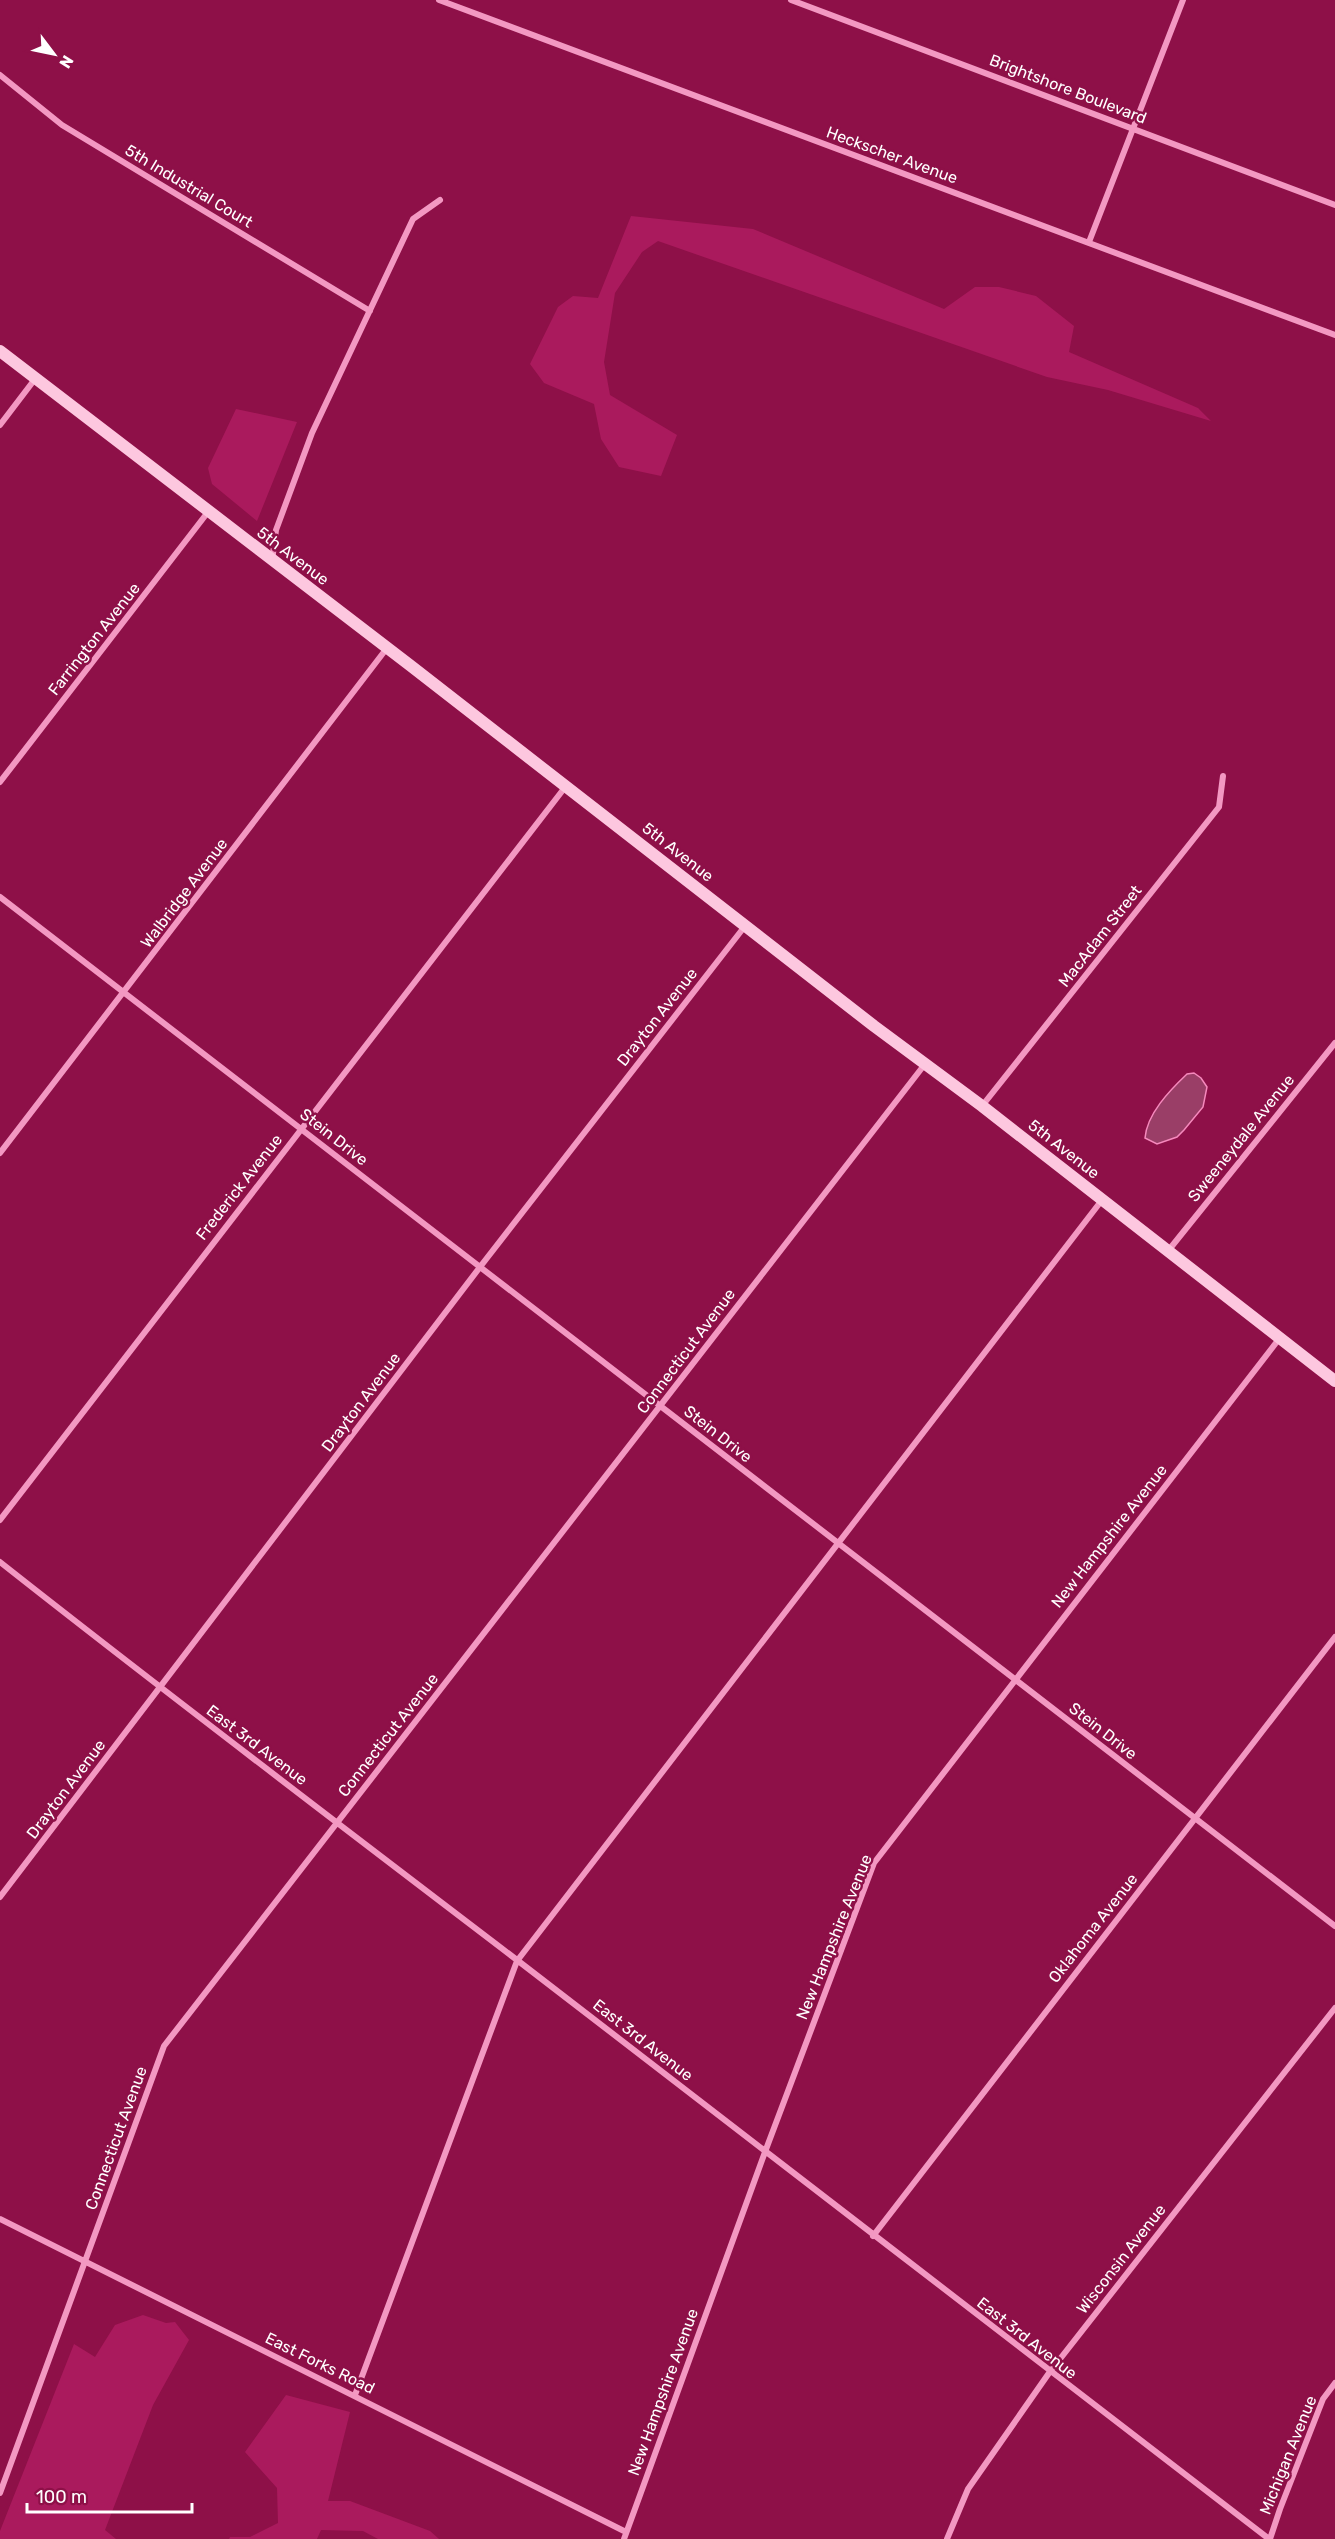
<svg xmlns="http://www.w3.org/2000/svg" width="1335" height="2539" font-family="Rubik,sans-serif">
<rect width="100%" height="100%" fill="#8e1048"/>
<path fill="#aa1a5d" d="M631,216L753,229L944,309L975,287H999L1036,296L1074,326L1069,352L1198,408L1211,421L1108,390L1047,377L658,241L642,252L615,293L604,362L610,395L677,435L661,476L619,467L601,439L594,404L544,383L530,364L558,307L573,296L598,298Z
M236,409L297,422L257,521L212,484L208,468Z
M143,2315L166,2323L175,2322L189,2340L153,2405L105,2530L116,2539H0V2531L74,2344L95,2357L115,2325Z
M286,2395L350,2412L328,2501H350L430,2531L439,2539H378L363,2531L321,2530L317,2539H229L230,2537H250L278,2523L277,2488L245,2452Z"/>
<path fill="#9a3e67" stroke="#f689bd" stroke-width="1.5" d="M1194,1073L1201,1078L1207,1087L1203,1107L1184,1130L1177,1137L1157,1144L1145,1138C1147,1114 1169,1091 1187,1074Z"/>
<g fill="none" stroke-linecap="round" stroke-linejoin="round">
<path stroke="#f398c2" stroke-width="6" d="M439,0L1335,335
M791,0L1335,205
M0,75L62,125L370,311
M1089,242L1183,0
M0,425L35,379
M272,561L276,530L312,433L413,219L440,200
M0,782L208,512
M0,897L1335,1926
M982,1106L1219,807L1223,776
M0,1153L387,648
M1168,1251L1335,1043
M0,1520L566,786
M0,1562C171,1697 344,1828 517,1960C768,2152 1018,2347 1269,2539
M0,1897L480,1267L745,926
M0,2219L626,2532
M873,2236L1335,1637
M355,2395L517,1961L1102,1200
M0,2493L164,2046L925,1064
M624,2539L765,2152L874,1863L1279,1339
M947,2539L968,2489L1049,2373L1335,2008
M1270,2539L1280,2509L1323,2399L1335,2383"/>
<path stroke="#fdc7df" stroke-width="12" d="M0,351L411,666L874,1026L982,1106L1335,1381"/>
</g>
<g text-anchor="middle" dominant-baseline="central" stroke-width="5" stroke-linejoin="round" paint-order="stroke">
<g font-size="16" fill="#fff" stroke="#8e1048">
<text transform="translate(1068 89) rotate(21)">Brightshore Boulevard</text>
<text transform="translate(892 155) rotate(20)">Heckscher Avenue</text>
<text transform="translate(189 186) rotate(31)">5th Industrial Court</text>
<text transform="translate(293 556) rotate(37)">5th Avenue</text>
<text transform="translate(94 639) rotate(-52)">Farrington Avenue</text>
<text transform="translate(678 852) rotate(38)">5th Avenue</text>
<text transform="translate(184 893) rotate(-53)">Walbridge Avenue</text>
<text transform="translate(1100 936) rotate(-52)">MacAdam Street</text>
<text transform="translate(657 1017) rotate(-52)">Drayton Avenue</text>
<text transform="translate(334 1137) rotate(38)">Stein Drive</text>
<text transform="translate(1241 1138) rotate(-51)">Sweeneydale Avenue</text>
<text transform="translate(1064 1149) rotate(38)">5th Avenue</text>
<text transform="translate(239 1187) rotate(-52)">Frederick Avenue</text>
<text transform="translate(686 1351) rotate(-53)">Connecticut Avenue</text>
<text transform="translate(361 1402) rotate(-53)">Drayton Avenue</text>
<text transform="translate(718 1434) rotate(38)">Stein Drive</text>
<text transform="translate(1109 1536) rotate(-52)">New Hampshire Avenue</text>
<text transform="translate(1103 1731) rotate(38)">Stein Drive</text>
<text transform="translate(388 1735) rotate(-52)">Connecticut Avenue</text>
<text transform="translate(257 1745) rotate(37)">East 3rd Avenue</text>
<text transform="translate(66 1789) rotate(-53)">Drayton Avenue</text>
<text transform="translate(1093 1928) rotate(-52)">Oklahoma Avenue</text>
<text transform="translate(834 1937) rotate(-68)">New Hampshire Avenue</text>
<text transform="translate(643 2040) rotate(38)">East 3rd Avenue</text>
<text transform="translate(116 2138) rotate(-70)">Connecticut Avenue</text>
<text transform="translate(1121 2259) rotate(-52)">Wisconsin Avenue</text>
<text transform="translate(1027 2338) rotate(38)">East 3rd Avenue</text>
<text transform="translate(320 2363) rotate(26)">East Forks Road</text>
<text transform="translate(663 2392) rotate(-70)">New Hampshire Avenue</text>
<text transform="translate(1288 2455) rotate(-68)">Michigan Avenue</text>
</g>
</g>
<g transform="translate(54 54) rotate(122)" stroke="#8e1048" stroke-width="4.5" paint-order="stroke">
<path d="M0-4.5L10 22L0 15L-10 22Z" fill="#ffffff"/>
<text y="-9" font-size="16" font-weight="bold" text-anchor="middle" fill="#ffffff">N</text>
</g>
<path d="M27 2503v9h165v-9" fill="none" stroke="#ffffff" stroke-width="3"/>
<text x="36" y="2503" font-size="18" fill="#ffffff" stroke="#8e1048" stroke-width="4.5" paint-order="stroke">100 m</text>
</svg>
